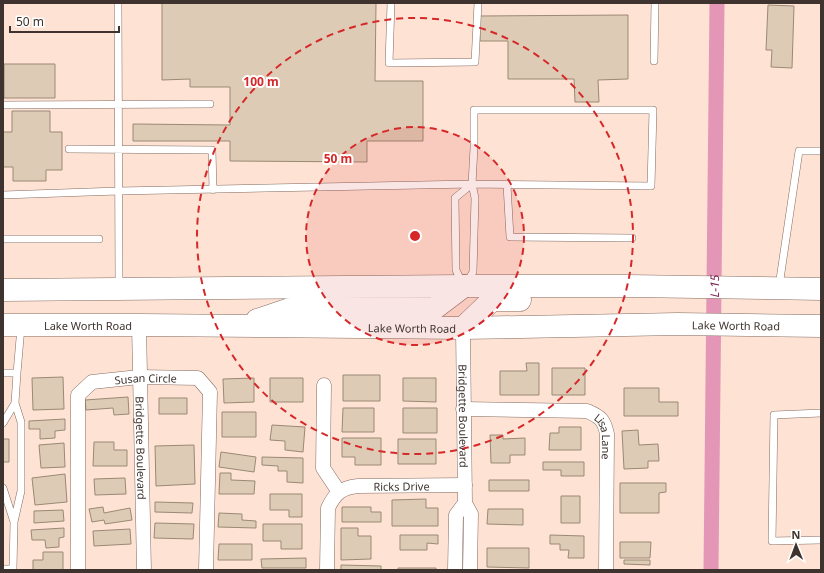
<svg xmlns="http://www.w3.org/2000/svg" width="824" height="573" font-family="'Noto Sans',sans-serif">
<rect width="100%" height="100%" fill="#fee2d4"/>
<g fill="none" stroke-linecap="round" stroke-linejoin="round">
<path stroke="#e496b7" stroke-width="15" id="s1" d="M711,570L717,3"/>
</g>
<path fill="#ddcbb5" stroke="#9a8974" d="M162,3H376L375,81H423V141H367V162L230,161V141H133V124L230,125V87H190V79L162,80Z
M768,5L794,6L792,68L771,67L772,50H766Z
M628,15V79L598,80L599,102H575L574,79H508V41H480L479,16Z
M4,64H55V98H4Z
M12,111H50V132H62V170H46V181H13V167H3V132H12Z
M526,363H539V395H500V371H527Z
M552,368H585V395H552Z
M343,375H380V401H343Z
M63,377L64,409L33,410L32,378Z
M254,378V402L224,403L223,379Z
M270,378H303V402H270Z
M403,378H436V402L403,401Z
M624,388H659V402H678V416H624Z
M128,397L129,414L114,415L113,408L86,410L85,400Z
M159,398H187V414H159Z
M343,408H374V432H342Z
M403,408H437V433H403Z
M222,412H256V437H222Z
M65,419V430L55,431V438L40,439V429H29V421Z
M272,425L305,427L303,452L285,450V441L270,440Z
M559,427H581V450H549L550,433H559Z
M638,430L639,445L658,444L659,461H648V468L624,469L622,431Z
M490,435H503V439L525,438V455H510V463H491Z
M342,438H381V465H355V457H342Z
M3,439H9V462H3Z
M398,439H436V464H398Z
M94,442H114V450H127V466H93Z
M64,443L65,467L41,468L39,445Z
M194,445L195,484L156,486L155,446Z
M221,452L256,457L254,472L219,467Z
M262,457L303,458V483L287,482V471H278V466L262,465Z
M543,462H584V476H561V470H543Z
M220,473H231V480L255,481L254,494H219Z
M65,474L67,502L35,505L32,478Z
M125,478L126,494L95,495L94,479Z
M489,480H529V491H489Z
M620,483H666V492L659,493V513H620Z
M270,494H302V517H289V510H270Z
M561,496H580V523H561Z
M426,499V508H438V526H392V500Z
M155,502L193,503L192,513L155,512Z
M103,507L104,513L130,508L132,520L105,524L104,520L92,522L89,509Z
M342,507H371V512H381V522H342Z
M488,509H523V525L487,524Z
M63,510L64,521L34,523V511Z
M219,513L242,514V520L256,521V528L218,527Z
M155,523L194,524L193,539L154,538Z
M263,524H302V549H281V541H263Z
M64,528V537L59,538V547L46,548L45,540H32L31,530Z
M341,528H358V536H371V559L341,560Z
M130,529L131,544L94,546L93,531Z
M400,535H438V544L427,543V550H400Z
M550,535L584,536V558H568L569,550H560V544H550Z
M620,542H651L650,558H620Z
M219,544H252V560H218Z
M487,548H529V568L487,567Z
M43,552H63V570H33V560H43Z
M306,558V568H262L261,559Z
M624,560H650V565L624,564Z
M341,565L381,566V570H341Z
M398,568H436V570H398Z"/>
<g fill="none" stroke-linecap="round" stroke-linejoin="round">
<defs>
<path id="service" d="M118,3L119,286
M391,3L389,63L475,62L478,3
M654,61L655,3
M3,105L210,104
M69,149L212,150L213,190
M507,185L510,237L632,238
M3,195L118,191L472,184L651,186L653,110H474V148L472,184L475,198L473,272L467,282
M3,239H99
M462,283L456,270L455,198L472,184
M779,286L799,151H821
M3,373H17L21,327
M821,413L774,415L772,541L821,540
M3,423L15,403L17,373
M3,488L14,522L13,569H3
M14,522L21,491V422L15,403"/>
<g id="minor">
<path id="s2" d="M139,325L144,570"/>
<path id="s3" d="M463,328L465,503L471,514L470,570"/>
<path d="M324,385L323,468L339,492"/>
<path id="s4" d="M463,409L587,411C601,417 604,420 607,434L606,570"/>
<path id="s5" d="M78,570V395L92,382L139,377L198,378L210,392L206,570"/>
<path id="s6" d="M327,570L328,508C335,493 341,488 358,486L465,485"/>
<path d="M455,570L456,515L465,503"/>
</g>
<g id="primary">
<path d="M3,290L464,286H629L821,289"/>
<path d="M257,320L290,309L435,308L464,286"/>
<path id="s7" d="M3,325H139L463,328L678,324L821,326"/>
<path d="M463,328L492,300H520"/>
</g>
</defs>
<use href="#service" stroke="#846b60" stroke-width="8"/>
<use href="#minor" stroke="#846b60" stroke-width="15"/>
<use href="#primary" stroke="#846b60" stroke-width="23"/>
<use href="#service" stroke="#fff" stroke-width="7"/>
<use href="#minor" stroke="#fff" stroke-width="14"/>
<use href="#primary" stroke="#fff" stroke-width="22"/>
</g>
<circle cx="415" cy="236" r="109" fill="#d62828" fill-opacity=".12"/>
<g fill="none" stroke="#d62828" stroke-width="2" stroke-dasharray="7 5">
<circle cx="415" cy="236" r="109"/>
<circle cx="415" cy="236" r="218"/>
</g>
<g text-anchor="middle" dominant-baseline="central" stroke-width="4" stroke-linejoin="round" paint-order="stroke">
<g font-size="11" fill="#3e332e" stroke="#fff">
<text stroke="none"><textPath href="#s7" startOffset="85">Lake Worth Road</textPath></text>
<text stroke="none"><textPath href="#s7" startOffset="733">Lake Worth Road</textPath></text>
<text stroke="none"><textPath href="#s7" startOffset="409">Lake Worth Road</textPath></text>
<text stroke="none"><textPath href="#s5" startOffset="248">Susan Circle</textPath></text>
<text stroke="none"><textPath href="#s3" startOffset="88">Bridgette Boulevard</textPath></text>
<text stroke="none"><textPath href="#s4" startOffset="158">Lisa Lane</textPath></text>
<text stroke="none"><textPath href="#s2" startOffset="123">Bridgette Boulevard</textPath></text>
<text stroke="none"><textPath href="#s6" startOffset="145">Ricks Drive</textPath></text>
</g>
<g font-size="12" font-style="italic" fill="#7c2150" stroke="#fff">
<text stroke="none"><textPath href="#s1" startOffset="284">L-15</textPath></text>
</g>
</g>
<circle cx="415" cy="236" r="6" fill="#d62828" stroke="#fff" stroke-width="2"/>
<g font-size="12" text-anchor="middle" font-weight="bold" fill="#d62828" stroke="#fff" stroke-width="4" stroke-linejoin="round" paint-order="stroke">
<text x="261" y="86">100 m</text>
<text x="338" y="163">50 m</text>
</g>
<rect width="824" height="573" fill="none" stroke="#3e332e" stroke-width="8"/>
<g transform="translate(796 545) rotate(359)" stroke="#ffffff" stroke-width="3" paint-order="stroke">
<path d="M0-3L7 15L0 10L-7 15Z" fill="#3e332e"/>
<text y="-6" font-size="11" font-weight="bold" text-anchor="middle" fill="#3e332e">N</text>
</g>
<path d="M10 26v6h109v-6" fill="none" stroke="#3e332e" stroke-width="2"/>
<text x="16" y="26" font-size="12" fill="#3e332e" stroke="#ffffff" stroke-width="3" paint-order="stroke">50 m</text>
</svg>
